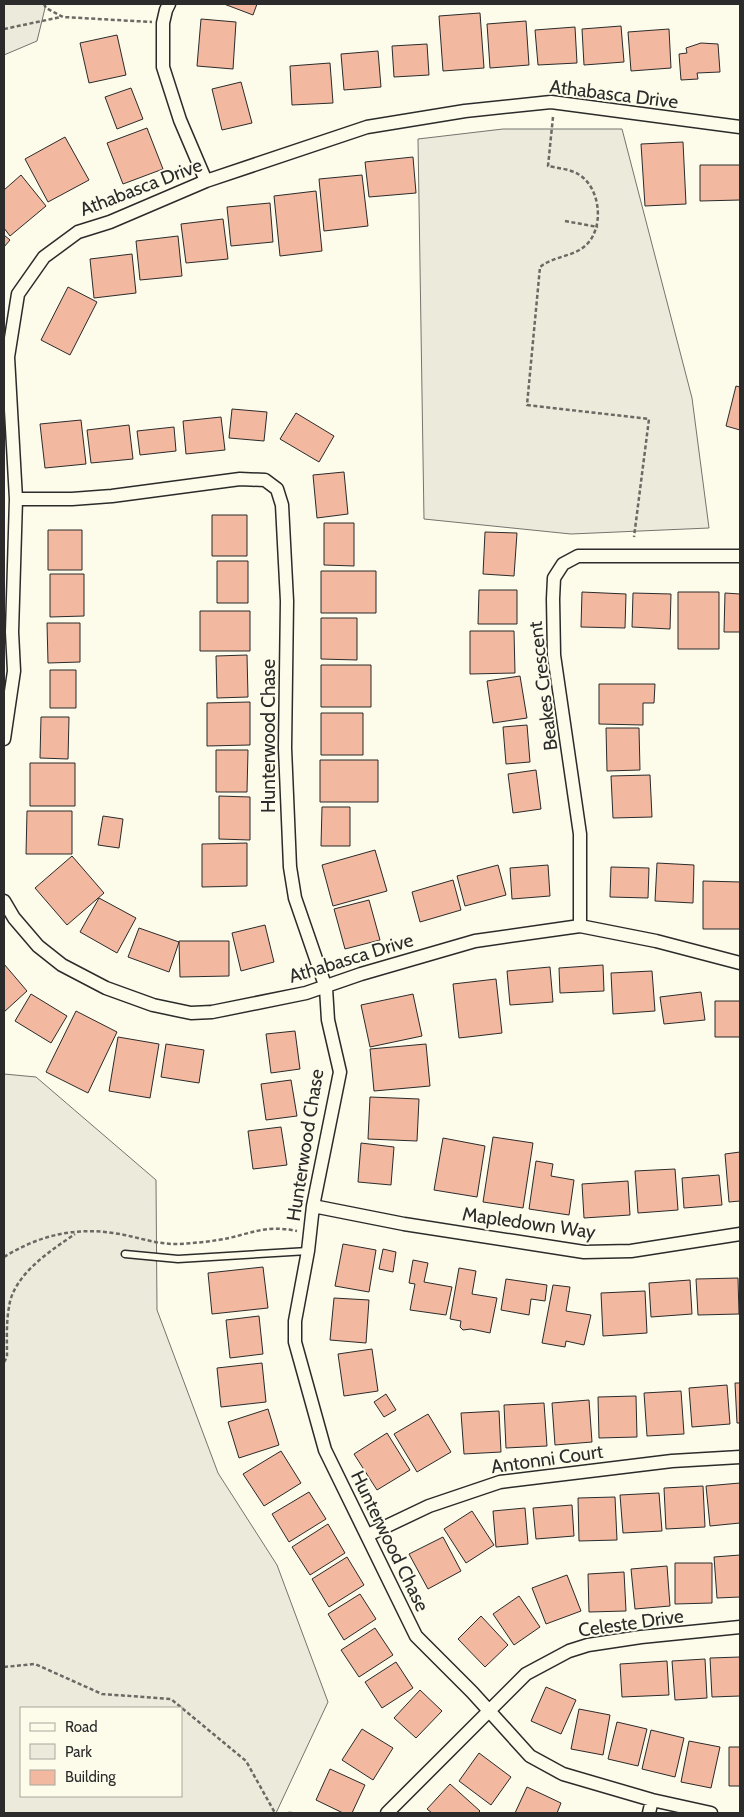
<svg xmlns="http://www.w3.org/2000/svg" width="744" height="1817" font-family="Cabin,sans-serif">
<rect width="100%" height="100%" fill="#fdfbea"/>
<path fill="#ecebdb" stroke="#74746e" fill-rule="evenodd" d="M4,4H46L37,41L4,55Z
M503,129H622L692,398L709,528L571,534L424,519L418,139Z
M4,1074L36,1077L156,1180L157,1310L218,1473L277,1565L328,1702L276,1813H4ZM21,1708H181V1796H21Z"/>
<path fill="#f2b8a0" stroke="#2b2b2b" d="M224,4H257L253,15Z
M480,13L484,68L443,71L439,16Z
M201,19L236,22L233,69L197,66Z
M526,21L529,65L490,68L487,24Z
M621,26L624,62L584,65L582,29Z
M575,27L577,63L538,65L535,30Z
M669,29L671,68L631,71L628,32Z
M117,35L126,75L89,83L80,43Z
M701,43L718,44L720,72L697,73L698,79L681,80L679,54L687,53L686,48Z
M427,44L429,75L394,77L392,46Z
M378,51L381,87L344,90L341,54Z
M330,63L333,103L292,105L290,66Z
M241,82L252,123L222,130L212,89Z
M131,88L143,119L117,129L105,97Z
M147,128L163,169L123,184L107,143Z
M65,137L89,180L48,202L25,159Z
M683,142L686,204L645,206L641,144Z
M413,157L416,193L369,197L365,162Z
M700,165H740V200L700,201Z
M21,175L46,206L10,236L4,228V190Z
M362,175L368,226L324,231L319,179Z
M316,191L322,251L280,256L274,196Z
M270,203L273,242L231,246L227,207Z
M223,219L228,259L186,263L181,224Z
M4,235L10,240L4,247Z
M178,236L182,276L140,280L136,241Z
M132,254L136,293L94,298L90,259Z
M68,287L97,302L70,355L41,340Z
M736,386L740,387V430L726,426Z
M232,409L267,412L264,441L229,438Z
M296,413L334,436L319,462L280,439Z
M221,417L225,450L186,454L183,421Z
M81,420L86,464L45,468L40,424Z
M129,425L133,459L91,463L87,430Z
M174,427L176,451L140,455L137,431Z
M344,472L348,514L317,518L313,475Z
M212,515H247V556H212Z
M324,523H354V566L324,565Z
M48,530H82V570H48Z
M485,532L517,533L514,576L483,574Z
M217,561H248V603H217Z
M321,571H376V613H321Z
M50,574H84V616L50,617Z
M479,590H517V624H478Z
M582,592L626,594L625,628L581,627Z
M678,592H719V649H678Z
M633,593L671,594L670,629L632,627Z
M725,593L740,594V632H724Z
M200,611H250V651H200Z
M321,618H357V660L321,659Z
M47,623H80V662L48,663Z
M470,631H514L515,673L470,674Z
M247,655L248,697L217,698L216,656Z
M321,665H371V707H321Z
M50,670H76V708H50Z
M520,676L527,718L493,723L487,681Z
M599,684H655L654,703H643V725L599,724Z
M250,702V745L207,746V703Z
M321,713H363V755H321Z
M41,717H69L68,759L40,758Z
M527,725L530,762L506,764L503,727Z
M606,728H639L640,770L607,771Z
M216,750H248L247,792H216Z
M320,760H378V802H320Z
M30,763H75V806H30Z
M536,770L541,809L513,813L508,774Z
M650,775L652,817L613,818L611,776Z
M219,796L250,797V840L219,839Z
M322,807H350V846H321Z
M27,811H72V854H26Z
M103,816L123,819L119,848L98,845Z
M247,843V886L202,887V844Z
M375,850L387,891L333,906L322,865Z
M72,856L104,893L67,925L35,888Z
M657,863L694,865L693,903L655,901Z
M498,865L506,895L465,906L457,876Z
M548,865L550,896L512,899L510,868Z
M611,867L649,868L648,898L610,897Z
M453,880L461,910L420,922L412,892Z
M703,881L740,882V929H703Z
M99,898L136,918L117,953L80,932Z
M369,900L380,940L345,949L334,909Z
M265,925L274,962L241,971L232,933Z
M139,928L179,942L169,972L128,957Z
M179,941H229V976L180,977Z
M4,964L27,991L4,1012Z
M603,965L604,991L560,993L559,968Z
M550,967L553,1002L510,1005L507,971Z
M652,971L655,1011L613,1014L611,973Z
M496,979L502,1033L459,1038L453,984Z
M701,992L705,1020L664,1024L660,997Z
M31,994L67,1016L51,1043L15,1021Z
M413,994L422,1036L370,1047L361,1005Z
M715,1001H740V1037H715Z
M76,1011L117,1032L88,1093L46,1072Z
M295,1031L300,1069L271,1073L266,1034Z
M118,1037L159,1044L150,1098L109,1091Z
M166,1044L204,1050L199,1083L161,1077Z
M426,1044L430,1086L374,1091L370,1049Z
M291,1080L297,1116L266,1120L261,1084Z
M370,1097L419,1099L417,1141L368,1139Z
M281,1127L287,1165L253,1169L248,1131Z
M493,1137L533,1143L523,1208L483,1202Z
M443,1138L485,1146L477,1197L434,1190Z
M361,1143L394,1147L391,1185L358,1182Z
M740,1152V1201L729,1202L725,1154Z
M536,1161L553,1164L551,1176L574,1180L569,1215L529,1209Z
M675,1169L678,1210L638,1213L635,1171Z
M719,1175L722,1205L684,1208L682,1178Z
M628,1181L630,1215L584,1218L582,1184Z
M343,1244L376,1250L369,1292L335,1286Z
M383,1249L396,1252L393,1272L379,1269Z
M413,1260L428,1263L424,1282L452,1287L446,1315L410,1310L415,1284L409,1283Z
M263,1267L268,1308L212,1314L208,1273Z
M459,1268L476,1271L472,1294L497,1298L490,1333L471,1329L463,1330L460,1327L461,1321L450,1319Z
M738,1278L739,1314L698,1315L696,1279Z
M506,1279L547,1285L545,1301L531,1299L529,1315L501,1310Z
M690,1280L692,1314L651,1317L649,1283Z
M553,1285L570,1287L566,1311L591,1315L584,1345L566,1341L565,1347L542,1343Z
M645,1291L647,1333L603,1336L601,1293Z
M334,1298L369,1300L366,1343L330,1340Z
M259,1316L263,1354L230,1358L226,1320Z
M372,1349L378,1391L344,1396L338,1354Z
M262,1363L266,1402L221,1407L217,1368Z
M735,1383H740V1423H737Z
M727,1385L730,1424L692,1427L689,1388Z
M681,1391L684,1434L647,1436L644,1393Z
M386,1394L396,1410L384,1417L374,1402Z
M636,1396L637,1437L599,1438L598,1397Z
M589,1400L592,1442L555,1445L552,1403Z
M544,1403L547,1446L506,1448L504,1405Z
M268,1409L279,1445L239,1458L228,1422Z
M499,1411L501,1452L464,1454L461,1413Z
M428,1414L451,1452L417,1472L394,1434Z
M387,1433L410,1470L377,1490L354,1454Z
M281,1451L301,1483L264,1506L243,1474Z
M740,1483V1523L710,1526L706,1486Z
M703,1486L705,1527L666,1529L664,1488Z
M309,1492L326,1519L289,1542L272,1514Z
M659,1493L662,1531L623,1533L620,1495Z
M615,1497L617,1540L579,1541L578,1498Z
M572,1505L574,1536L536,1539L533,1508Z
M525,1508L528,1544L496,1547L493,1511Z
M472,1511L494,1545L466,1563L444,1529Z
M328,1524L345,1553L310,1575L292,1547Z
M443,1537L461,1571L428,1589L409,1554Z
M740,1555V1597L717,1598L714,1557Z
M347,1557L364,1585L329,1607L312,1579Z
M675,1563H712V1603L675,1604Z
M667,1566L670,1606L635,1609L631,1569Z
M624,1572L626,1611L589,1612L588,1574Z
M567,1575L581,1611L546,1624L532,1588Z
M360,1594L376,1619L344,1640L328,1614Z
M519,1596L540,1627L514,1645L493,1614Z
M481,1616L508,1645L485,1667L458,1639Z
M375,1628L393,1655L359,1677L341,1650Z
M740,1657V1696L712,1697L710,1658Z
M705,1659L707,1698L675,1700L672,1661Z
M667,1661L669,1695L622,1697L620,1664Z
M396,1662L413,1688L382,1708L365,1682Z
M546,1687L576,1700L561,1734L531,1721Z
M420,1690L442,1711L416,1738L394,1718Z
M579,1709L610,1715L603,1755L571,1749Z
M617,1722L647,1729L638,1766L608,1759Z
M362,1729L393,1748L373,1780L342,1760Z
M651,1730L684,1738L675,1777L642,1769Z
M689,1741L720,1747L711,1788L681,1782Z
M729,1747H740V1786H729Z
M479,1753L511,1777L491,1805L459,1781Z
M330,1769L365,1785L352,1813H343L316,1800Z
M450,1784L480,1811L478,1813H432L427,1809Z
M527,1787L561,1803L557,1813H515Z"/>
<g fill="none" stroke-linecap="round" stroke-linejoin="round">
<defs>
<path id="lane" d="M125,1254L178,1259L308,1251"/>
<path id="street" d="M169,4L166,10L163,23V67L180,120L206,181
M16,499H72L112,496L240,479L265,480L277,489L282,505L287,601L285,748L290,867L295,898L326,988L328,1020L340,1072L313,1206L308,1251L295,1321V1342L325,1450L416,1636L472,1692L530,1756L563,1774L652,1800L711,1813
M4,739L14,671L12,632L16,499L8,357L18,294L44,257L78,232L110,222L206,181L367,127L465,111L551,102L740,127
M4,901L14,918L38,946L62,965L106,988L153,1005L191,1013L212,1012L306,993L361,974L475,941L580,926L656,941L740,963
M580,926V834L554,655L553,599L554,578L563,564L578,556H740
M313,1206L404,1224L584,1252L631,1251L740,1234
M368,1535L429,1506L500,1482L672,1461L740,1457
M387,1813L526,1674L569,1651L588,1645L641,1637L740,1627
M649,1813L652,1800"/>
</defs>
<use href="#lane" stroke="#2b2b2b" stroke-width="9"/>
<use href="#street" stroke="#2b2b2b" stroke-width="15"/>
<path stroke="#6a6964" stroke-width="2.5" stroke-dasharray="4 2.5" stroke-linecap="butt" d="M44,4L46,8L63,17L152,22
M4,29L61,17
M553,117L548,166C557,168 570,169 578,174C601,187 605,229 585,246C572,257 554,256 540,267L527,405L649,419L634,537
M565,221L598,227
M4,1257C38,1236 73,1227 113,1233C136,1236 156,1245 180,1244C193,1243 206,1242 218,1240C250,1235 263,1224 297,1231
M4,1362L7,1357C7,1341 6,1323 9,1307C13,1275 50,1251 75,1234
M4,1667L35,1664L102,1694L171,1699L246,1761L275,1813
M288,1813H292"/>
<use href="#lane" stroke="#fdfbea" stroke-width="6"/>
<use href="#street" stroke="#fdfbea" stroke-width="12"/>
</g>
<g text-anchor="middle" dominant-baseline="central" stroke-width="4" stroke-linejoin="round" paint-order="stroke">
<g font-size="19" fill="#2b2b2b" stroke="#fdfbea">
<text transform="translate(614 94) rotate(7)">Athabasca Drive</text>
<text transform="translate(141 187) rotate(-21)">Athabasca Drive</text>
<text transform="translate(543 686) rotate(-97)">Beakes Crescent</text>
<text transform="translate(268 736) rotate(-90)">Hunterwood Chase</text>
<text transform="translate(351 958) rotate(-17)">Athabasca Drive</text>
<text transform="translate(305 1145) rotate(-81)">Hunterwood Chase</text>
<text transform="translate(529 1223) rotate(8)">Mapledown Way</text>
<text transform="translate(547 1459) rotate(-8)">Antonni Court</text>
<text transform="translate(390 1541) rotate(64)">Hunterwood Chase</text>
<text transform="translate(631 1623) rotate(-8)">Celeste Drive</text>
</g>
</g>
<rect width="744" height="1817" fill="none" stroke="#2b2b2b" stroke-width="10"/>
<rect x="20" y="1707" width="162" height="90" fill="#fdfbea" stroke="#a9a89e"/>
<rect x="30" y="1723" width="25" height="8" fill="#fdfbea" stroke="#a9a89e"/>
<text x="65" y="1732" font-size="15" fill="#2b2b2b">Road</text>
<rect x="30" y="1744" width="25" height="15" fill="#ecebdb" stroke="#a9a89e"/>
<text x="65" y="1757" font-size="15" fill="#2b2b2b">Park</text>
<rect x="30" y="1770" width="25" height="15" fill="#f2b8a0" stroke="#a9a89e"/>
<text x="65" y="1782" font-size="15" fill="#2b2b2b">Building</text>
</svg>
